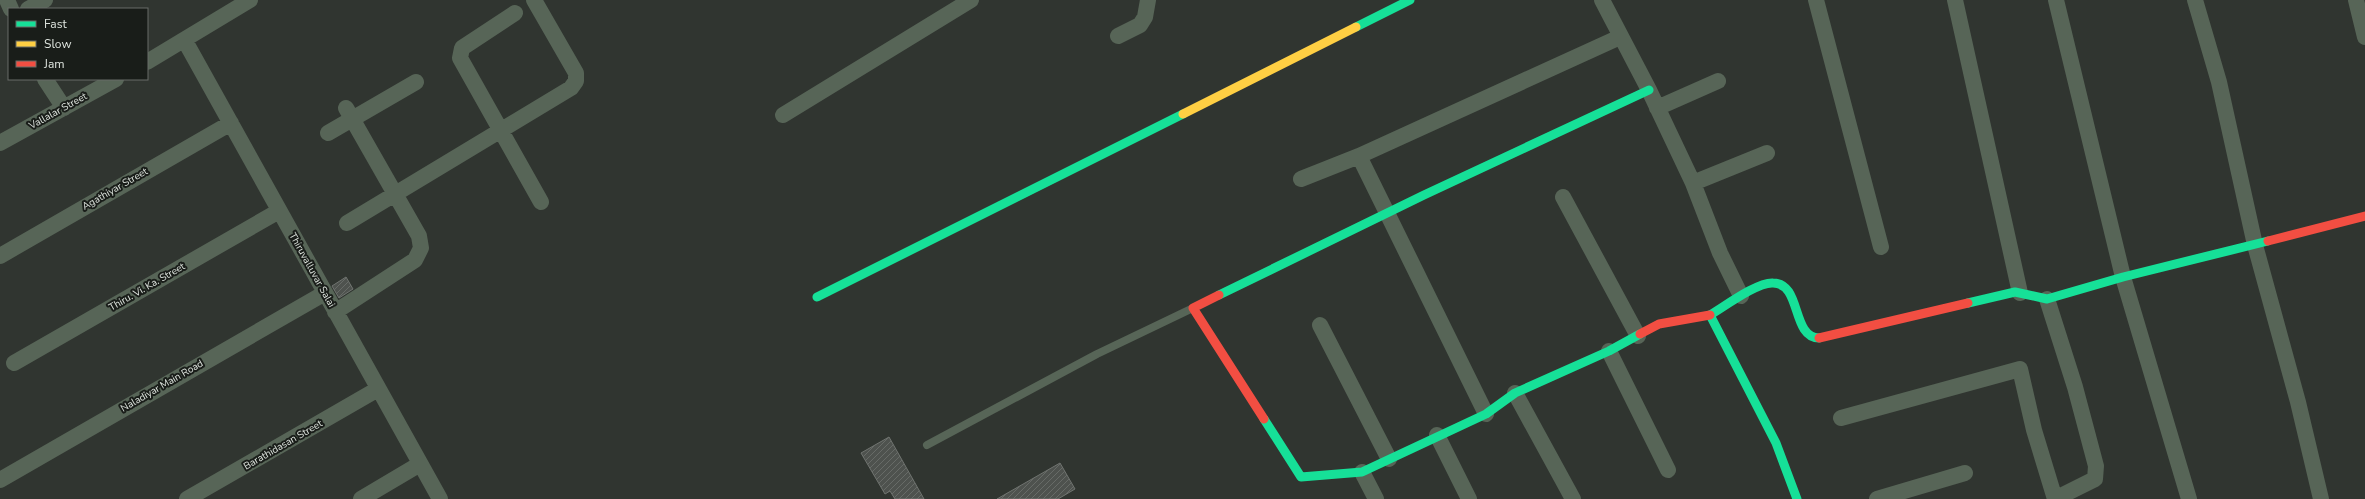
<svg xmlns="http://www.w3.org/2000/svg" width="2365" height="499" font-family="'Nunito Sans',sans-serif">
<defs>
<pattern id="building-hatch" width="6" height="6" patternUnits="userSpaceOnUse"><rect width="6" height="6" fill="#4e524e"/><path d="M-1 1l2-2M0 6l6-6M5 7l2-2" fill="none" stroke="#676b67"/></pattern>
</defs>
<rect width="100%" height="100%" fill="#303530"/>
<path fill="url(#building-hatch)" stroke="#707470" d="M346,277L353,289L339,298L332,286Z
M889,437L924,499H895L890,491L885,494L861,453Z
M1060,463L1075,489L1058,499H997Z"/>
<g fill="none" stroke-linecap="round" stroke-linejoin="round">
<path stroke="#576557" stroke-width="8" d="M927,445L1097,354L1193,308"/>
<path stroke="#576557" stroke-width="16" d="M7,0L11,9
M1602,0L1649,90L1693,183L1720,253L1741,296
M1816,0L1881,247
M1955,0L2020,293
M2056,0L2123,277L2189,499
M2195,0L2219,82L2255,245L2298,402L2321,499
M2356,0L2365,37
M28,9L45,0
M515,13L462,48L460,58L541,202
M1118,36L1140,25L1145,17L1148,0
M185,41L440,499
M147,62L250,0
M45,79L64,108
M1657,108L1718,81
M783,115L971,0
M328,133L416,82
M0,143L116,79
M1359,156L1486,414
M1301,179L1359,156L1620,37
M1693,183L1767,153
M1563,197L1638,336
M347,223L571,88L576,81V73L534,0
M0,256L231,123
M2047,299L2075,387L2096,466L2095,479L2055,499
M335,312L415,260L421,248L419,236L346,108
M1320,325L1389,459
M1609,351L1668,470
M14,363L279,211
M1515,393L1573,499
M1841,418L2020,369L2034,430L2055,499
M1437,435L1469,499
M1362,472L1376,499
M0,480L325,293
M187,499L378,389
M361,499L420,464
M1877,499L1965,473"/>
<path stroke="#16e098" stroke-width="9" d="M1356,27L1410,0
M1219,295L1424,195L1649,90
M817,297L1183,114
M1968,303L2015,292L2047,299L2123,277L2268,241
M1264,419L1301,477L1362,472L1486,414L1515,393L1609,351L1640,334
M1797,499L1776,443L1710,315C1724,307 1757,282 1773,283C1802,283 1791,337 1819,338"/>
<path stroke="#ffcf43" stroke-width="9" d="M1183,114L1356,27"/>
<path stroke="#f24e42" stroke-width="9" d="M2268,241L2365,216
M1219,295L1193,308L1264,419
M1640,334L1659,324L1710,315
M1819,338L1968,303"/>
</g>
<g text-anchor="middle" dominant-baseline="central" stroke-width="4" stroke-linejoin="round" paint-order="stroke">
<g font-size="10" fill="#dee4de" stroke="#191d19">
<text transform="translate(58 111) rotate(-29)">Vallalar Street</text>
<text transform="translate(115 189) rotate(-30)">Agathiyar Street</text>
<text transform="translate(312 270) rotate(61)">Thiruvalluvar Salai</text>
<text transform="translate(147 287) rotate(-30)">Thiru. Vi. Ka. Street</text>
<text transform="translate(162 386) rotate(-30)">Naladiyar Main Road</text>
<text transform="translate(283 445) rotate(-30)">Barathidasan Street</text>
</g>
</g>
<rect x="8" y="8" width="140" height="72" fill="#191d19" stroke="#686d68"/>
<rect x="16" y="21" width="20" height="6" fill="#16e098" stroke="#686d68"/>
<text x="44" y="28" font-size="12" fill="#dee4de">Fast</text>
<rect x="16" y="41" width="20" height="6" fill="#ffcf43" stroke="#686d68"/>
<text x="44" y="48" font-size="12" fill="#dee4de">Slow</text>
<rect x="16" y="61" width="20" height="6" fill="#f24e42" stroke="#686d68"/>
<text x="44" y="68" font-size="12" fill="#dee4de">Jam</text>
</svg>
